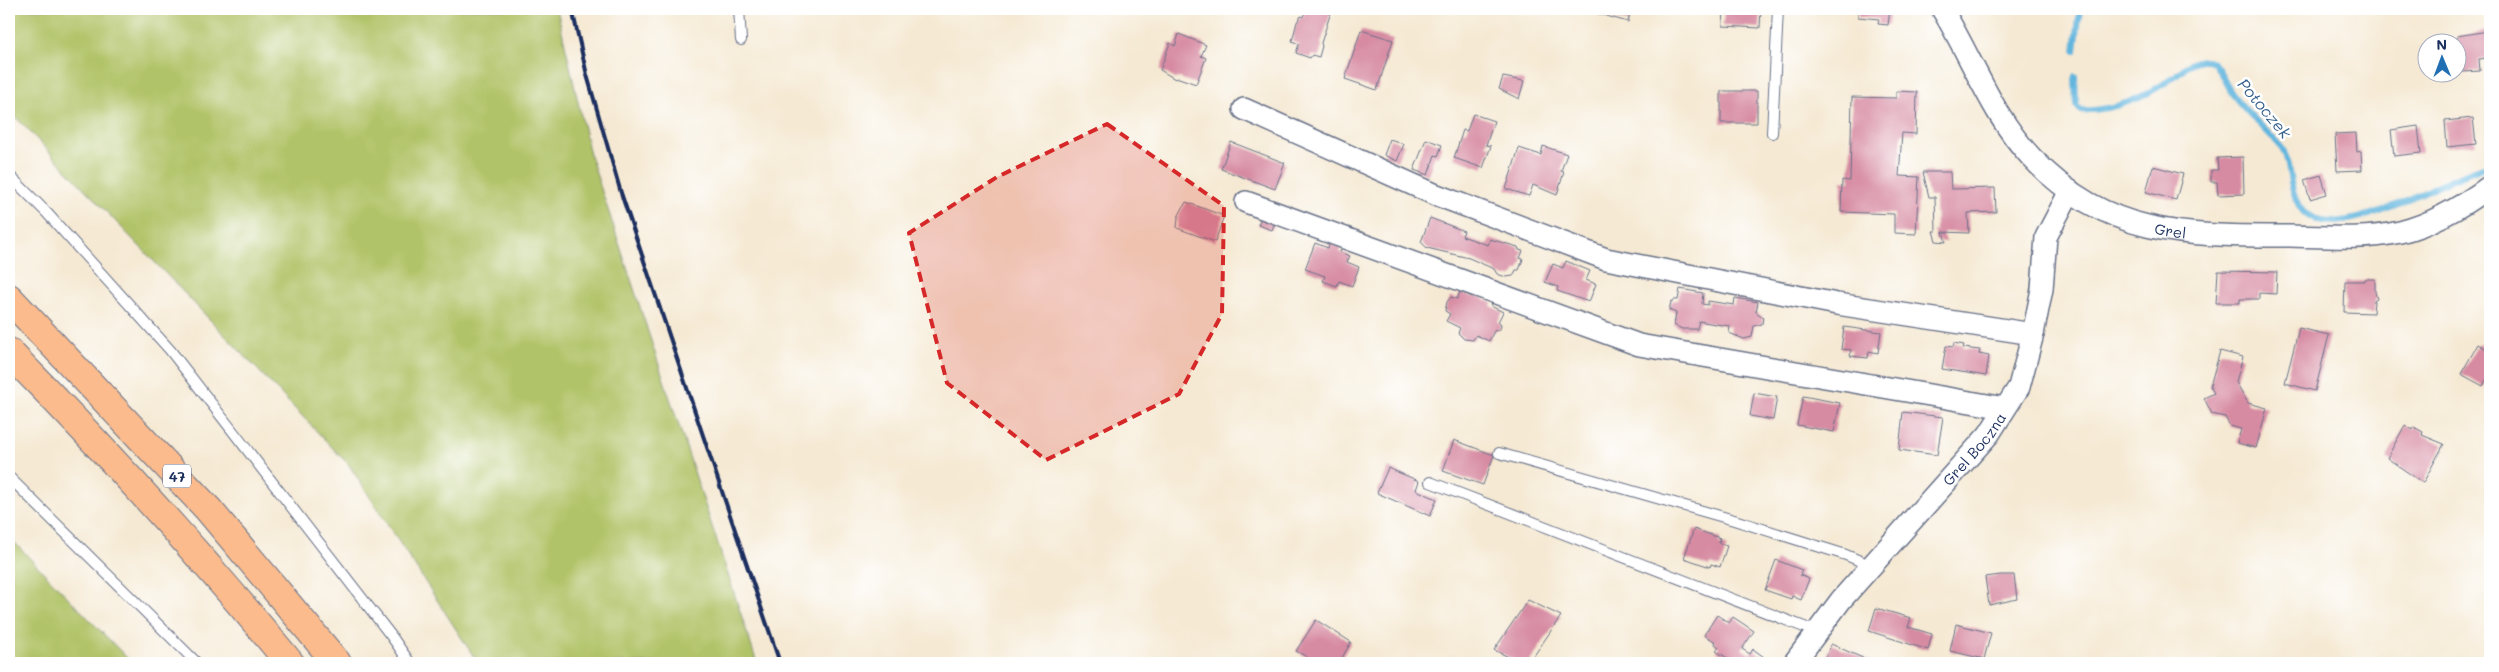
<svg xmlns="http://www.w3.org/2000/svg" width="2499" height="672" font-family="Mali,sans-serif">
<rect width="100%" height="100%" fill="#fff"/>
<filter id="ink" filterUnits="userSpaceOnUse"><feTurbulence type="fractalNoise" baseFrequency=".02" numOctaves="2"/><feDisplacementMap in="SourceGraphic" scale="10" xChannelSelector="R" yChannelSelector="G"/><feConvolveMatrix kernelMatrix="1 2 1 2 8 2 1 2 1" color-interpolation-filters="sRGB"/></filter>
<filter id="wash" filterUnits="userSpaceOnUse"><feTurbulence type="fractalNoise" baseFrequency=".0096" numOctaves="4" result="noise"/><feDisplacementMap in="SourceGraphic" scale="20" xChannelSelector="R" yChannelSelector="G"/><feGaussianBlur stdDeviation="1.12" result="paint"/><feColorMatrix in="noise" values="0 0 0 0 0 0 0 0 0 0 0 0 0 0 0 0 0 1.4 0 .05"/><feComposite in="paint" operator="in"/></filter>
<g filter="url(#wash)">
<rect width="100%" height="100%" fill="#f5e9d3"/>
<path fill="#b1c367" stroke="#667962" d="M9,9H557L590,155L757,663H478L349,465L9,110Z
M9,537L132,663H9Z"/>
<g fill="none" stroke-linecap="round" stroke-linejoin="round">
<path stroke="#62b6de" stroke-width="6" d="M2075,51L2080,9
M2075,76L2076,105L2080,110C2111,112 2143,98 2168,81C2177,76 2183,67 2192,63C2197,60 2206,59 2211,61C2218,64 2225,84 2231,92C2246,113 2266,129 2282,148C2288,157 2288,167 2290,177C2296,217 2313,228 2353,219C2401,209 2443,178 2490,165"/>
</g>
<g id="blocks">
<path fill="#d78ba3" d="M1306,9H1332L1321,43L1322,46L1319,57L1312,55L1310,58L1296,53L1299,44L1292,41L1297,22L1301,16L1303,17Z
M1581,9H1631L1628,22Z
M1724,9H1761L1760,28L1723,26Z
M1858,9H1890L1888,25L1878,24L1879,19L1858,17Z
M1361,30L1393,40L1377,90L1345,79Z
M2488,31L2490,58L2479,59L2480,71L2462,72L2457,36Z
M1179,34L1206,45L1201,56L1206,58L1196,84L1179,78L1175,79L1160,70L1170,43L1175,46Z
M1503,77L1524,81L1519,99L1499,89Z
M1721,91H1757V123H1721Z
M1896,91L1917,92L1916,134L1902,133L1899,176L1919,177L1916,234L1894,233V214L1841,212L1842,180L1850,181L1852,97L1896,98Z
M1473,114L1494,121L1486,145L1491,146L1483,168L1454,158L1463,130L1467,131Z
M2473,118L2476,144L2447,147L2445,121Z
M2418,126L2421,153L2394,156L2391,130Z
M2356,133L2357,152L2361,151L2362,170L2337,171L2335,134Z
M1390,139L1404,144L1397,161L1384,155Z
M1426,139L1442,145L1438,156L1435,155L1428,175L1414,170Z
M1231,142L1285,163L1275,189L1221,169Z
M1543,146L1567,154L1561,171L1564,172L1557,195L1533,185L1529,196L1506,189L1519,148L1541,155Z
M2243,157L2244,194L2218,195L2217,182H2211V170H2218L2217,158Z
M2153,166L2183,174L2176,200L2146,192Z
M1923,172H1950L1951,189L1995,188L1996,212L1968,213L1969,233L1943,232L1946,242L1936,241L1933,231H1936L1935,197H1929Z
M2321,175L2327,194L2310,199L2304,180Z
M1186,202L1224,216L1215,242L1177,228L1178,217Z
M1261,217L1275,222L1272,230L1258,225Z
M1430,218L1464,231L1462,236L1488,245L1490,239L1518,247L1519,250L1523,251L1520,258L1523,259L1519,270H1516L1513,276L1506,277L1497,274L1494,269L1469,258L1427,248L1421,242Z
M1315,243L1328,248L1330,243L1342,247L1340,252L1350,256L1347,262L1359,267L1352,286L1339,281L1337,286L1323,281L1325,276L1305,269Z
M1566,261L1590,271L1586,280L1596,284L1589,302L1557,291L1558,287L1545,282L1553,264L1563,268Z
M2218,271L2277,272L2276,294L2259,293V299H2240V303H2216Z
M2364,279H2375V292L2377,299L2374,301L2373,313L2344,312L2345,281H2364Z
M1680,289L1703,293L1702,304L1708,305V301L1734,305L1735,298L1758,302L1756,312L1763,317L1762,324L1754,326L1752,337L1744,339L1729,333L1730,326L1715,324L1699,321L1697,329H1682L1674,325L1676,313L1669,310L1671,302L1674,300H1678Z
M1460,292L1473,297L1474,294L1492,303L1491,306L1503,312L1498,322L1501,325L1500,329L1494,331L1489,341L1476,335L1473,340L1464,339L1458,333L1460,328L1446,321L1450,314L1445,311L1447,302L1451,297L1457,299Z
M1844,327L1881,332L1878,353L1869,351L1868,358L1850,356L1851,350L1841,349Z
M2299,328L2329,335L2315,391L2285,383Z
M1954,343L1964,345L1963,348L1980,350L1979,354L1989,356L1986,376L1942,369L1946,346L1953,347Z
M2478,344L2490,351V373L2483,386L2461,374Z
M2220,351L2243,357L2236,382L2248,403L2267,408L2256,448L2237,443L2241,429L2230,426L2225,417L2212,414L2204,398L2214,393L2210,386Z
M1754,393L1777,397L1773,420L1750,416Z
M1803,396L1840,403L1834,432L1797,425Z
M1903,412L1943,417L1937,455L1899,450Z
M2405,425L2413,430L2414,427L2423,432L2422,435L2444,444L2423,483L2387,458Z
M1454,440L1494,455L1483,485L1443,471Z
M1388,468L1419,481L1416,490L1437,499L1430,516L1377,493Z
M1694,529L1720,538L1719,543L1727,546L1720,567L1711,564L1710,567L1684,558Z
M1776,560L1802,570L1800,575L1809,579L1801,600L1792,596L1791,599L1765,590Z
M2001,575H2014L2017,599L1989,605L1985,577Z
M1528,600L1561,616L1529,663H1521L1494,650Z
M1876,608L1911,618L1908,627L1932,634L1928,650L1869,631Z
M1717,615L1729,623L1733,617L1754,631L1742,649L1750,654L1753,649L1764,657L1760,663L1734,662L1716,651L1719,647L1715,644L1716,642L1704,635Z
M1316,620L1351,642L1339,663H1317L1296,651Z
M1956,624L1991,633L1984,659L1950,651Z
M1831,644L1874,663H1824Z"/>
</g>
</g>
<g filter="url(#ink)">
<use href="#blocks" fill-opacity="0" stroke="#677087" stroke-width="1"/>
<g fill="none" stroke-linecap="round" stroke-linejoin="round">
<defs>
<path id="service" d="M739,9L741,40
M1772,133L1778,9
M9,175L46,212L170,350L392,637L410,663
M1499,453L1734,520L1846,555L1872,566
M9,477L197,663
M1430,482L1817,632"/>
<g id="minor">
<path id="s1" d="M1942,9C1972,58 1992,116 2032,158C2108,238 2188,236 2290,236C2327,237 2364,240 2400,232C2433,224 2463,206 2490,186"/>
<path d="M1244,109L1434,194L1606,259L1837,304L2033,334"/>
<path d="M1246,202L1639,345L2005,408"/>
<path id="s2" d="M1794,663L1841,600L1989,434L2019,387L2033,334L2042,289L2046,237L2070,191"/>
</g>
<path id="primary" d="M9,298L208,509L337,663
M9,352C107,452 201,555 290,663"/>
</defs>
<use href="#service" stroke="#677087" stroke-width="12"/>
<use href="#minor" stroke="#677087" stroke-width="24"/>
<use href="#primary" stroke="#677087" stroke-width="30"/>
<use href="#service" stroke="#fff" stroke-width="10"/>
<use href="#minor" stroke="#fff" stroke-width="21"/>
<use href="#primary" stroke="#fbbb8c" stroke-width="28"/>
<path stroke="#1b2f5e" stroke-width="4" d="M572,9L587,75L621,193L780,663"/>
</g>
</g>
<path fill="#d62828" fill-opacity="0.2" stroke="#d62828" stroke-width="4" stroke-dasharray="10 6" stroke-linejoin="round" d="M1107,124L1224,206L1222,314L1179,394L1046,460L947,383L909,233L997,177Z"/>
<g text-anchor="middle" dominant-baseline="central" stroke-width="5" stroke-linejoin="round" paint-order="stroke">
<rect fill="#fff" stroke="#5f6d8e" stroke-width="1" x="163" y="464.5" width="28" height="23" rx="4"/>
<g font-size="14" font-weight="bold" fill="#1b2f5e">
<text x="177" y="476">47</text>
</g>
<g font-size="15" fill="#1b2f5e" stroke="#fff">
<text stroke="none"><textPath href="#s1" startOffset="334">Grel</textPath></text>
<text stroke="none"><textPath href="#s2" startOffset="280">Grel Boczna</textPath></text>
</g>
<g font-size="16" font-style="italic" fill="#345e8b" stroke="#fff">
<text transform="translate(2265 108) rotate(50)">Potoczek</text>
</g>
</g>
<rect width="2499" height="672" fill="none" stroke="#fff" stroke-width="30"/>
<g transform="translate(2442 58) rotate(359)"><circle r="24" fill="#ffffff" stroke="#a4acbf"/>
<path d="M0-4L9 19L0 12L-9 19Z" fill="#1f6fb2"/>
<text y="-8" font-size="14" font-weight="bold" text-anchor="middle" fill="#1b2f5e">N</text>
</g>
</svg>
